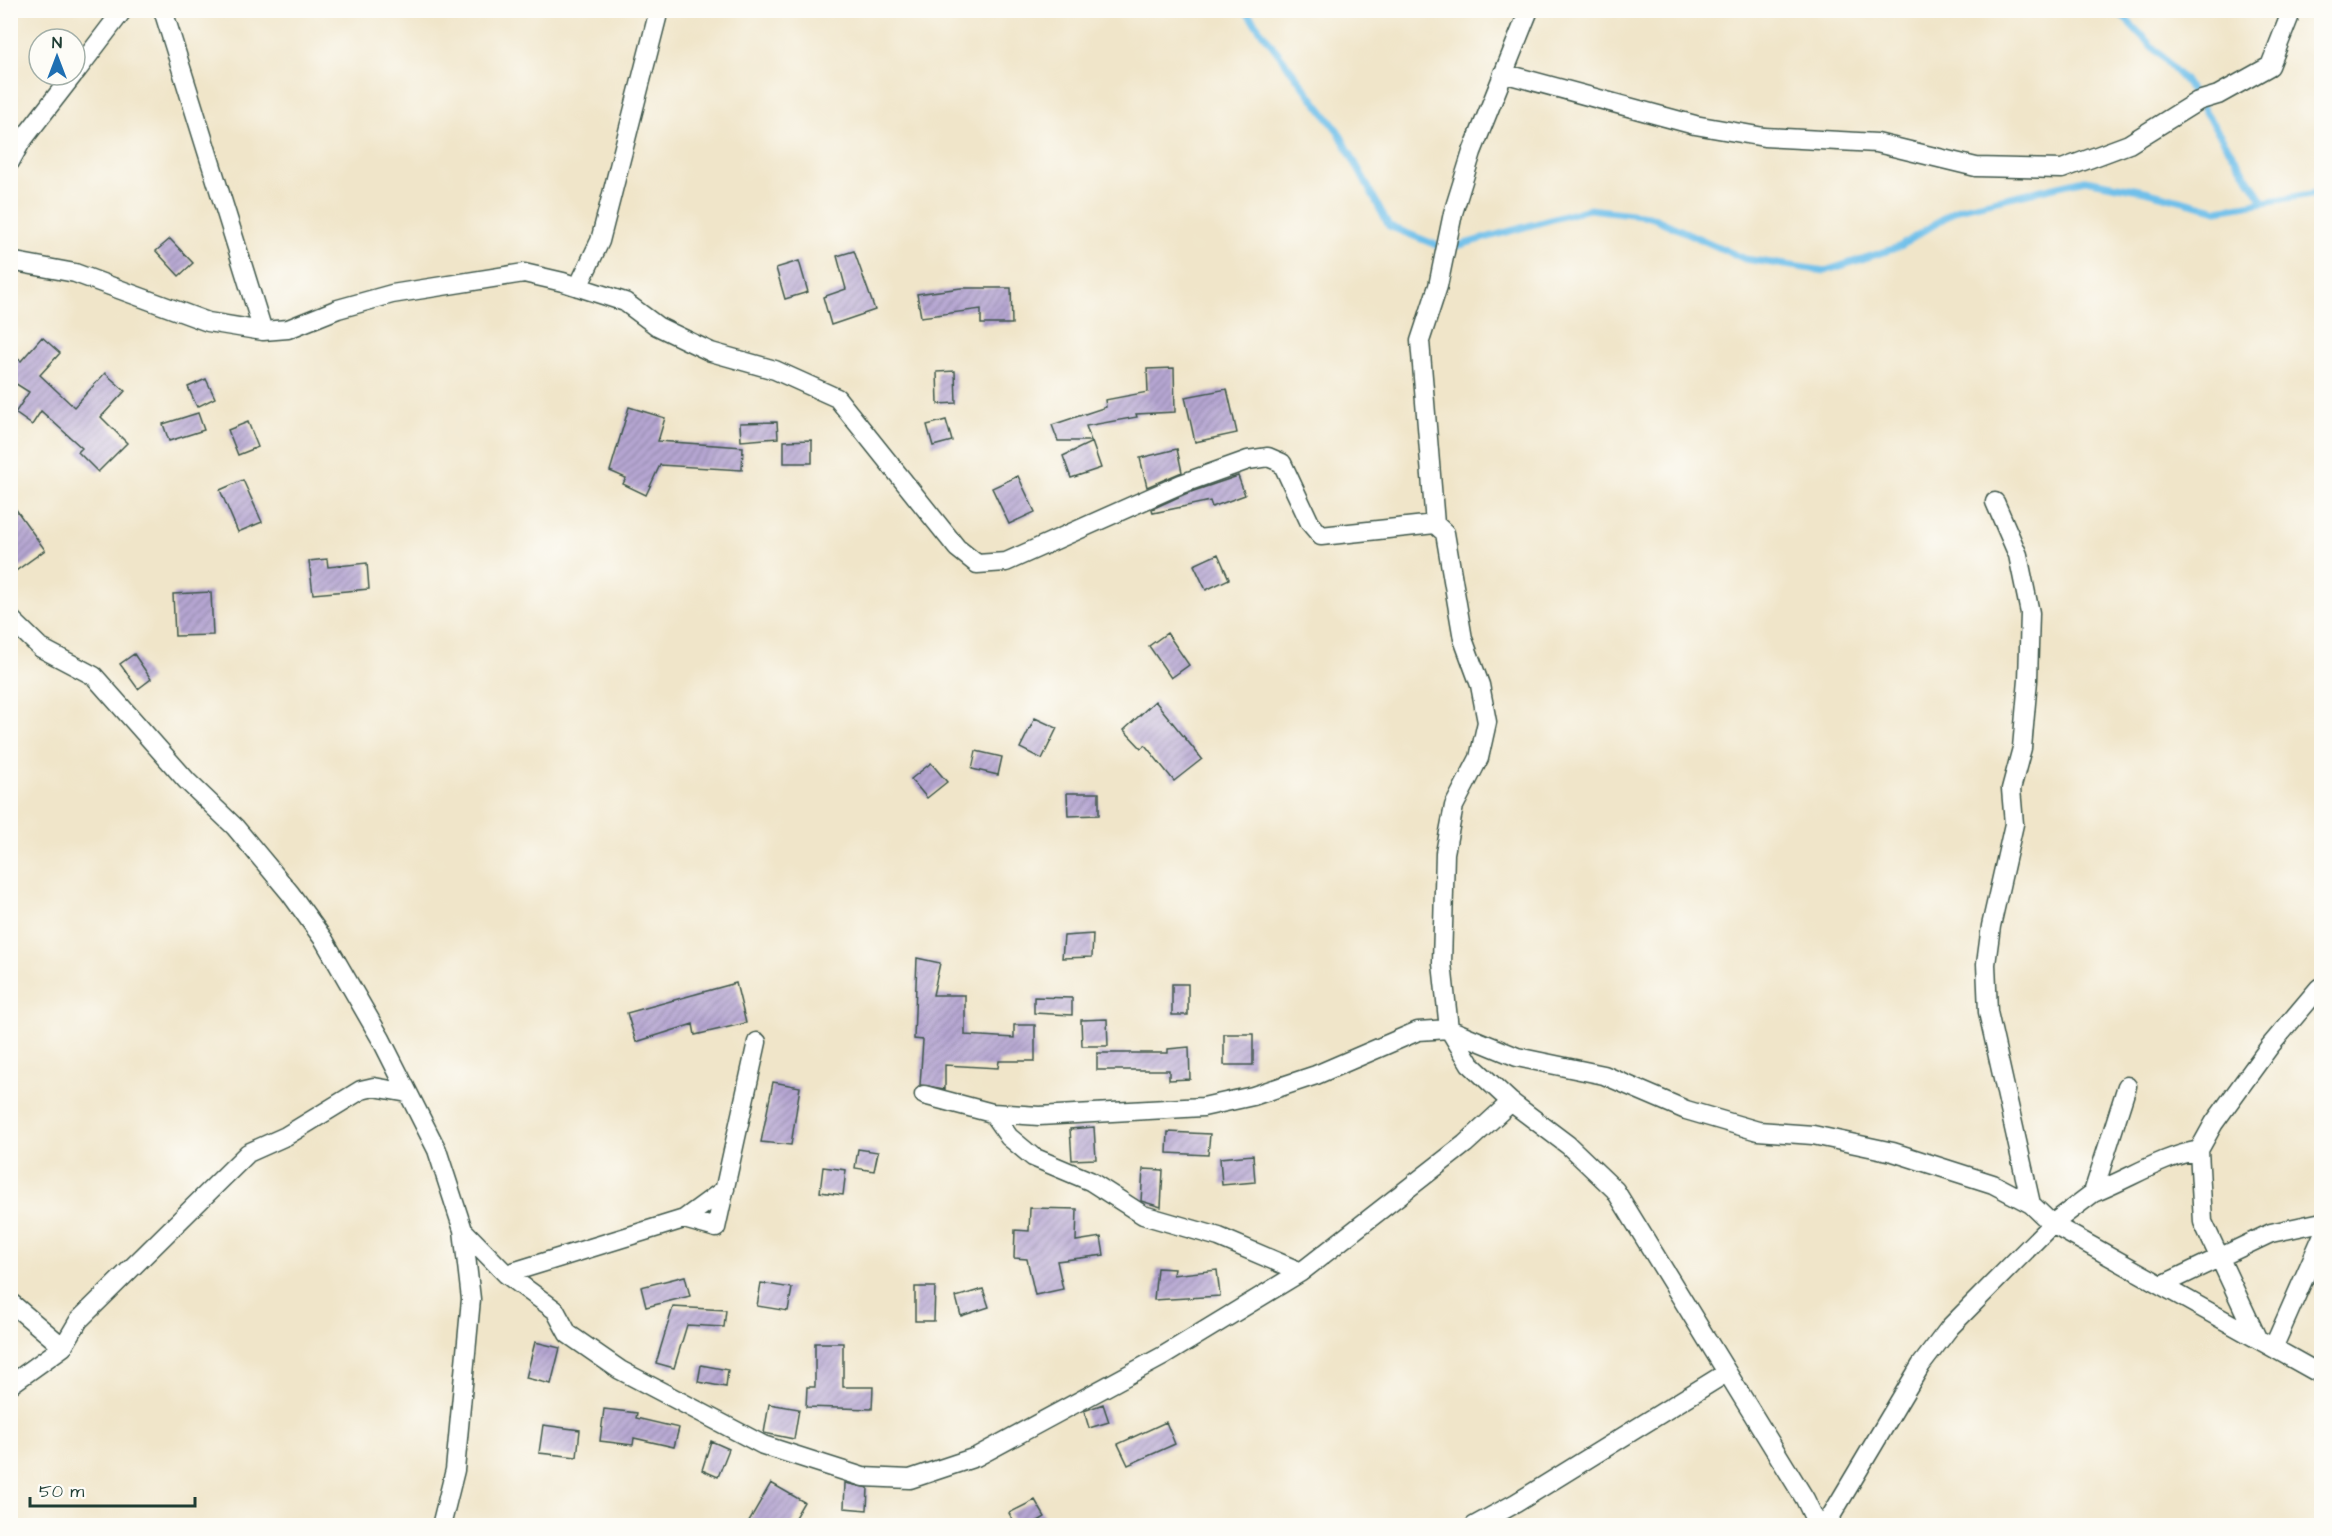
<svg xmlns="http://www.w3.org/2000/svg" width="2332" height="1536" font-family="'Architects Daughter',sans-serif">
<defs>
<pattern id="building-hatch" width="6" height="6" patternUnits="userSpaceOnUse" patternTransform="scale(1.5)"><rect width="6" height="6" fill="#b6a6d2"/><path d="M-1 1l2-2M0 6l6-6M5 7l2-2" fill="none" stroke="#9388ab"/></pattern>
</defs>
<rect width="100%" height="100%" fill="#fdfcf7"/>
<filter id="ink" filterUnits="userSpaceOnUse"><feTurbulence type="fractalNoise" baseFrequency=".0167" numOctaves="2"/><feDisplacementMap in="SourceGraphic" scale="12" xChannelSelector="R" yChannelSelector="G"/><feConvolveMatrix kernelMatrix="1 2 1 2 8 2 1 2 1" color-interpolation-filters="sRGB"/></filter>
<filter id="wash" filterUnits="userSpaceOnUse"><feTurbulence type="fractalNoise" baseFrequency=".008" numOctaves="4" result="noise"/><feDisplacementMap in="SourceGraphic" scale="24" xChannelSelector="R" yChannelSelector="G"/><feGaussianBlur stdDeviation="1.35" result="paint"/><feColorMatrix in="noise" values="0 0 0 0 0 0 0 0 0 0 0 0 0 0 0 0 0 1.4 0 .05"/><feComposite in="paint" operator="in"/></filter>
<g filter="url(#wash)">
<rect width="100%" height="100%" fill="#f0e5c9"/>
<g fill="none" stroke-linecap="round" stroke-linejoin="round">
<path stroke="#6fc0ea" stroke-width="7" d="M1245,10L1338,131L1389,226L1446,249L1589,209L1649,216L1745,259L1825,271L1899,247L1958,209L2085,180L2145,191L2218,210L2322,192
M2117,10L2184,80L2264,202"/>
</g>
<g id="blocks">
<path fill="url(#building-hatch)" d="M170,239L193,263L179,276L156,251Z
M854,251L875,310L831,325L823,297L846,289L837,256Z
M799,261L808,292L785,299L776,268Z
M961,288H1011L1012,324H981V309L921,317L917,294Z
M42,337L60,353L40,375L74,407L105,373L125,391L101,417L127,443L98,472L78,452L82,448L41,411L32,425L15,413L29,392L10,380V354L21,361Z
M1174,368L1175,412L1136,414L1137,417L1086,426L1091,441H1058L1052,425L1106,407L1105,400L1148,392L1147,369Z
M955,371L956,403L938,404L937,372Z
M206,379L215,398L197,407L188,387Z
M1227,389L1237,433L1195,442L1185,397Z
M629,407L665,418L658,441L743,447L742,470L660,465L646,495L623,484L626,478L610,471Z
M198,413L204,430L169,441L163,424Z
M946,420L952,441L933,446L927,425Z
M248,422L258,447L238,455L228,430Z
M777,422L778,438L741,441L740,423Z
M812,440V463H784V441Z
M1092,442L1101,468L1071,478L1063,456Z
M1177,449L1182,472L1147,487L1140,458Z
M1018,476L1035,512L1009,524L992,488Z
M1238,476L1245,495L1212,507L1210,501L1153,513L1152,509L1185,494Z
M243,480L262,522L238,532L220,490Z
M10,501L45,550L10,575Z
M1218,554L1229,579L1206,590L1194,565Z
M327,559L328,567L367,563L369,589L313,594L309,561Z
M211,592L213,635L175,636L173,594Z
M1167,633L1189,665L1171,678L1149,646Z
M134,654L151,679L138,689L120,664Z
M1155,701L1202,759L1174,781L1145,745L1141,748L1124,730Z
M1035,718L1057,728L1042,759L1020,748Z
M976,751L1002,757L998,775L972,769Z
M931,763L947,782L927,798L911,779Z
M1067,793H1099V815L1068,816Z
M1093,934L1092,957L1062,958L1064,936Z
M917,958L940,963L933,995H965V1035L1014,1038V1025H1035V1061H999L998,1068L945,1065V1089L920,1085L923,1040L914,1039Z
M736,983L746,1023L695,1035L693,1024L636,1042L627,1013Z
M1172,984H1188V1015H1172Z
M1034,997L1072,998V1015L1034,1013Z
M1107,1019L1108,1046H1082L1081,1020Z
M1224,1034H1253V1065H1224Z
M1189,1047L1190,1079L1169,1080V1070H1097V1053H1168V1049Z
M773,1082L800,1087L791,1145L761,1142Z
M1094,1127L1096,1159L1072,1160L1070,1129Z
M1168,1132L1210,1134L1208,1155L1167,1153Z
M858,1149L878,1152L874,1171L855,1168Z
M1253,1155L1255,1182L1222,1185L1220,1158Z
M823,1167L846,1170L843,1195L820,1192Z
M1143,1169L1163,1170L1161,1207L1141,1201Z
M1030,1208L1077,1209L1076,1241L1101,1237L1104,1255L1057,1261L1063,1289L1035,1295L1027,1259L1014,1258L1015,1230L1029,1231Z
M1157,1268L1174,1269L1173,1275L1217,1270L1220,1296L1154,1300Z
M685,1276L690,1296L646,1307L641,1287Z
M761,1283L792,1288L788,1311L757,1306Z
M915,1287H935L934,1321H915Z
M983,1289L989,1307L961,1316L956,1297Z
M673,1307L726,1310L724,1327L687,1325L674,1368L656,1363Z
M535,1342L560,1348L551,1384L526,1378Z
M815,1343H843V1387H873L872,1409L806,1407L807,1387H815Z
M701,1365L728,1370L726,1387L698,1382Z
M769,1404L799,1409L794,1439L764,1433Z
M1103,1404L1109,1422L1089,1428L1084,1411Z
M604,1409L637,1413L636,1418L679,1428L674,1447L634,1438L633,1445L600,1441Z
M1166,1422L1175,1444L1128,1465L1118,1444Z
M543,1425L580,1430L577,1457L539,1453Z
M711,1441L729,1449L718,1477L702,1470Z
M771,1483L804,1502L790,1526H746Z
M845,1483L868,1488L867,1510L844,1508Z
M1035,1500L1045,1517L1030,1526H1016L1009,1513Z"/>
</g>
</g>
<g filter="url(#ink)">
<use href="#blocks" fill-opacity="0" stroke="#3e564a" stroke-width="1.5"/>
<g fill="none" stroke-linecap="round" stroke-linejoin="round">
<defs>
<path id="street" d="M163,10L263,331
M75,73L123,10
M1503,73L1695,125L1764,137L1877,143L1976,167L2062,169L2129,144L2198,101L2218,95L2270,66L2292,10
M10,162L21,142L73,75
M10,261L75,273L208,322L263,331L288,329L338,309L392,294L524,273L563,282L625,302L657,326L711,352L775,370L837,398L957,548L977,564L1006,562L1181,484L1248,460L1268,457L1282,463L1310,523L1321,536L1435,524L1445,533L1463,639L1480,685L1487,722L1479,758L1454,806L1445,853L1442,963L1449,1029L1470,1064L1511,1102L1568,1145L1615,1190L1805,1499L1818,1526
M578,287L600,241L659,10
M1995,502L2018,555L2030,613L2028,680L2022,748L2011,789L2014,824L1991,926L1986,964L1988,1012L2031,1204
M1435,524L1420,341L1438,286L1453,213L1472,152L1529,10
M10,618L41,648L94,676L187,781L235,827L290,893L324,940L381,1039L437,1150L463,1230L471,1299L455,1470L441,1526
M924,1095L992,1113L1039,1116L1203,1107L1253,1096L1316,1075L1418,1031L1449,1029L1517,1057L1604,1075L1686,1110L1758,1131L1813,1135L1893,1152L1993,1184L2031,1204L2052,1224L2322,1375
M992,1113L1009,1137L1033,1157L1090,1181L1143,1215L1219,1237L1301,1272
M2093,1193C2129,1179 2161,1157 2199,1150
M684,1219L716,1228L757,1042
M463,1230L506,1274L555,1310L568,1334L620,1370L763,1445L863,1477L910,1479L976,1457L1163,1356L1301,1272L1465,1144L1511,1102
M506,1274L684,1219L725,1189
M2162,1285L2271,1233L2322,1222
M10,1302L63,1347
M2257,1338L2203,1222L2199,1150L2214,1123L2270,1046L2319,988
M2274,1346L2322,1237
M10,1385L63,1347L79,1320L248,1153L286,1136L361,1090L374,1087L408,1093
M1474,1526L1516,1503L1726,1373
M1825,1526L1921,1365L1950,1327L2052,1224L2093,1193L2127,1086"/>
</defs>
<use href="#street" stroke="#3e564a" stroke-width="21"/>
<use href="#street" stroke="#fff" stroke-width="18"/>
</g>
</g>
<rect width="2332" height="1536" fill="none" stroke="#fdfcf7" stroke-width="36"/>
<g transform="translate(57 57)"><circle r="28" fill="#fdfcf7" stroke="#a4b0a9" stroke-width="1.5"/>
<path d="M0-4.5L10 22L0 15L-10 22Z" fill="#1f6fb2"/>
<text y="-9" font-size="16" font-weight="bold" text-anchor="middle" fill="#1f3d34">N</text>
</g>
<path d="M30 1497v9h165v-9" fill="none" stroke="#1f3d34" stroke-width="3"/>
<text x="39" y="1497" font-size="18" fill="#1f3d34" stroke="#fdfcf7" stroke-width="4.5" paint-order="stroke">50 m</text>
</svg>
